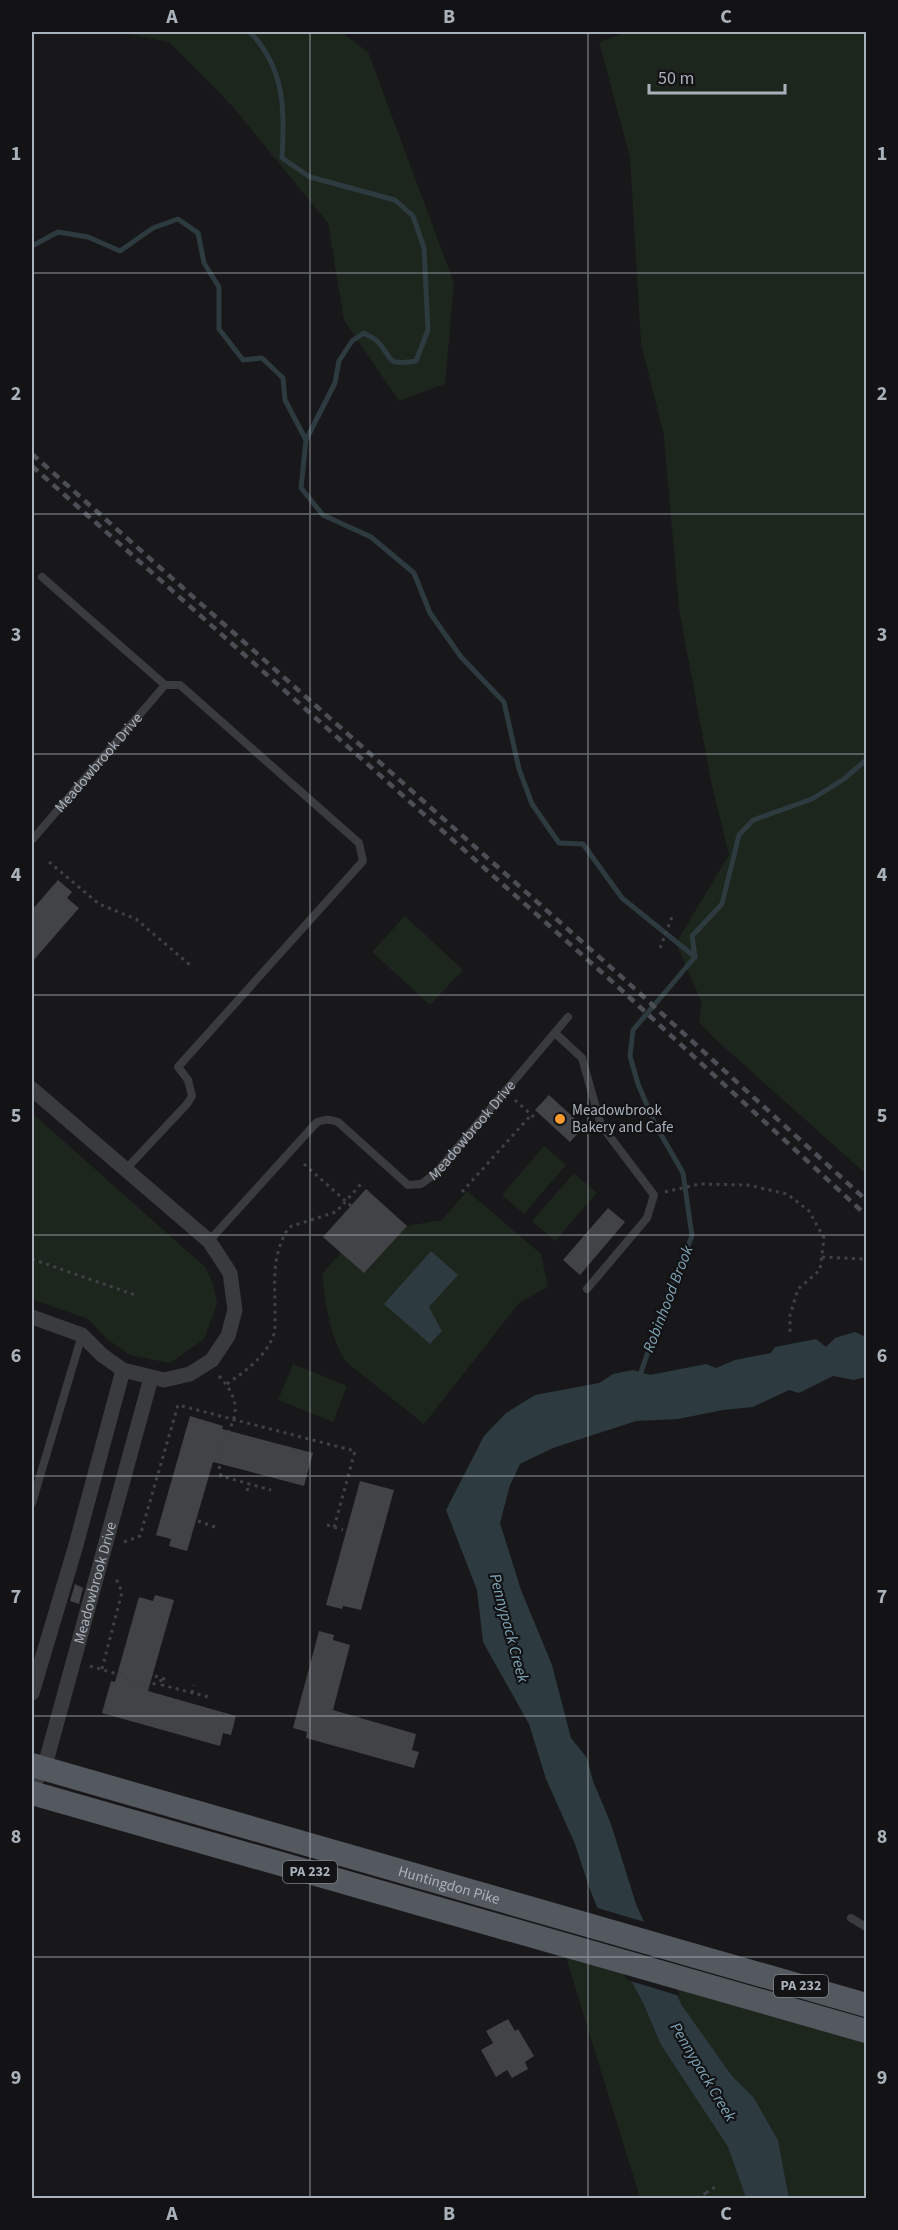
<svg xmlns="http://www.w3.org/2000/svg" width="898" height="2230" font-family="'Source Sans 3',sans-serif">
<rect width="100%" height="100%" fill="#18181a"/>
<path fill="#1d261d" d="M119,32H341L368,52L454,283L445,384L399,401L344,320L328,223L233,107L169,42Z
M627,32H866V1174L714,1038L699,1022L702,1003L676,943L729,855L712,786L679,609L664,436L641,343L630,157L599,42Z
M405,916L463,970L430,1005L372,952Z
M32,1113L205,1267L213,1283L217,1304L204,1339L170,1363L130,1355L107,1339L88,1319L32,1299Z
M544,1146L566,1165L524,1214L502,1195Z
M574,1173L597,1193L555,1241L532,1221Z
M366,1189L407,1226L442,1220L467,1191L541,1254L548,1287L519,1303L424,1424L346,1362C329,1335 326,1306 322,1274L341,1253L323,1237Z
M293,1364L347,1386L333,1422L278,1400Z
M562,1944L620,1961L644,2005L661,2045L728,2147L746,2198H640Z
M667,1974L866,2030V2198H789L778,2140L754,2098L732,2076L681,2004Z"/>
<path fill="#2d3a3f" d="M431,1251L458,1275L429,1307L442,1331L430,1344L384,1304Z
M855,1332L866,1337V1377L854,1380L833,1376L799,1393L789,1390L753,1407L723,1410L678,1419L636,1421L553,1448L520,1464L510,1485L500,1523L521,1590L552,1665L571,1738L587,1758L593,1781L611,1824L636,1904L681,2004L732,2076L754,2098L778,2140L789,2198H746L728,2147L661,2045L644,2005L613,1947L589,1887L575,1844L546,1779L529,1724L483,1642L477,1590L446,1510L484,1436L506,1413L535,1395L599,1383L613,1374L633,1370L650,1375L706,1364L716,1368L735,1360L771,1353L775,1347L816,1339L826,1347L835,1338Z"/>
<path fill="#18181a" d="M594,1907L648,1923L680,1996L627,1980L610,1948Z"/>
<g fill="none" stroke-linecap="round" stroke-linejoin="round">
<path stroke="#2d3a3f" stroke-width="5" d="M250,32C285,69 285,109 282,158L310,177L395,200L413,216L424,248L428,330L416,361C383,366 395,359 377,341C373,338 368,335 364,333L352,341L339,361L335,383L306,440L301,488L323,515L371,537L414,573L430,613L461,657L504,702L519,769L532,804L559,843L583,844L622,898L695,957
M32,245H34L58,232L88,237L120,251L153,228L178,219L198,233L204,263L219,287V329L243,360L262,358L283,378L285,400L306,440
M695,957L692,936L722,904L739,835L753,820L812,799L844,779L866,760
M639,1378L669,1291L692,1236L683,1173L655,1124L638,1084L630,1056L633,1030L695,957"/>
</g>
<path fill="#424347" d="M58,880L72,892L67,898L79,908L32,962V910Z
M549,1095L584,1127L570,1142L535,1110Z
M366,1189L407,1226L364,1273L323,1237Z
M608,1208L625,1222L580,1275L563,1260Z
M190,1416L223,1426L222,1429L313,1453L304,1486L213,1462L187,1551L169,1546L171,1539L156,1535Z
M360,1481L394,1490L361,1610L343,1606L342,1609L326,1605Z
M75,1584L83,1588L79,1604L70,1601Z
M155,1595L174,1600L148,1691L236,1716L231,1735L223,1733L220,1746L102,1713L111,1681L115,1682L139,1597L153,1601Z
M319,1631L334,1635L333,1640L350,1645L333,1710L416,1734L412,1750L419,1752L414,1768L306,1738L307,1732L293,1728Z
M508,2019L515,2031L518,2029L534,2056L525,2062L528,2069L512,2078L507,2070L496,2077L481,2050L493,2043L486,2031Z"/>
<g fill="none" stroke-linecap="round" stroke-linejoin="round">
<path stroke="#3e4246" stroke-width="3" stroke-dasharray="3 4.5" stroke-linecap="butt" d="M49,862L99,904L136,919L190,965
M660,948L673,914
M515,1100L535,1118
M304,1164L351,1206
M462,1192L531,1115
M665,1192L700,1184L748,1185L787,1194L809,1211L824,1238L820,1270L798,1289L790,1315V1333
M822,1257L863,1259L866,1262
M32,1259L138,1296
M219,1376C260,1421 209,1432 221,1476L271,1490
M227,1384C245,1371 262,1360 272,1339C276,1332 275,1320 275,1312C275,1280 271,1256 289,1227L336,1212L361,1184
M247,1491L249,1484
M198,1521L215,1527
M327,1525L343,1530
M124,1542L140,1536L178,1405L355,1451L334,1528
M90,1666L124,1676L128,1681L149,1686L164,1679
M102,1669L122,1592L115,1576
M155,1676L164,1679L162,1685L209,1697
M192,1693L194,1685
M706,2193L715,2187
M697,2198L706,2193L708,2198"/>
<g stroke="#393b3f" stroke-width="8">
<path d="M42,577L165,685H180L359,843L363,861L178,1067L188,1080L192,1096L187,1104L126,1169"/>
<path id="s1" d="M32,840L165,685"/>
<path d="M555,1033L582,1058L601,1125L654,1195L647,1218L587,1289"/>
<path id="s2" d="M209,1241L317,1122C325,1119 330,1119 338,1122L408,1185L421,1184L435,1174L568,1017"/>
<path d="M32,1503L82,1335"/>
<path d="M851,1918L866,1927"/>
</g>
<g stroke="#393b3f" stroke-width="15">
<path d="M32,1089L209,1241L230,1273L235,1310L228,1336L212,1360L190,1374L164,1380L123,1370L102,1355L82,1335L32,1317"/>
<path d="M32,1693L76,1545L123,1370"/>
<path id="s3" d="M32,1785L44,1769L151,1378"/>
</g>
<g stroke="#54585f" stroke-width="24">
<path id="s4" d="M32,1765L866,2005"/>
<path d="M32,1793L866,2031"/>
</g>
<path stroke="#4b4f55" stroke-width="4.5" stroke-dasharray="8 6" stroke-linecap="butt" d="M32,454L624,979L866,1200
M32,466L616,985L866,1215"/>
</g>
<path fill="none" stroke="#a9b1bb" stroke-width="1.5" stroke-opacity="0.55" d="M310,32V2198M588,32V2198M32,273H866M32,514H866M32,754H866M32,995H866M32,1235H866M32,1476H866M32,1716H866M32,1957H866"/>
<circle fill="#fc9a2e" stroke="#131315" stroke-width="2" cx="560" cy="1119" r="6"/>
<g text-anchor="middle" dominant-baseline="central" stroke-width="4.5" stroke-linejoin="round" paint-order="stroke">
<g fill="#131315" stroke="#7c8289" stroke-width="1.5">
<rect x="283" y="1861" width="54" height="22" rx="4.5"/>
<rect x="774" y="1975" width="54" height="22" rx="4.5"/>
</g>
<g font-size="14" font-weight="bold" fill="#a9b1bb">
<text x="310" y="1872">PA 232</text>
<text x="801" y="1986">PA 232</text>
</g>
<g font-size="15" fill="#a9b1bb" stroke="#131315">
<text stroke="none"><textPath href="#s1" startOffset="102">Meadowbrook Drive</textPath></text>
<text stroke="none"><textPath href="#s2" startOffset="364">Meadowbrook Drive</textPath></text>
<text stroke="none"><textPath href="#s3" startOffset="213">Meadowbrook Drive</textPath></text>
<text stroke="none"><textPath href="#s4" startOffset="434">Huntingdon Pike</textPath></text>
</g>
<g font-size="15" fill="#a9b1bb" stroke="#131315" text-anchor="start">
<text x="572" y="1110">Meadowbrook<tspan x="572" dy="17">Bakery and Cafe</tspan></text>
</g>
<g font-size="16" font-style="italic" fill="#7fa5b7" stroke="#131315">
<text transform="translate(668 1299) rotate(-69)">Robinhood Brook</text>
<text transform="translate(509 1628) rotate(75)">Pennypack Creek</text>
<text transform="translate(703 2072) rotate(59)">Pennypack Creek</text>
</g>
</g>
<rect width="898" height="2230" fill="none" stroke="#131315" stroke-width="66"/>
<path d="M649 84v9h136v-9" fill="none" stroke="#a9b1bb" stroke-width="3"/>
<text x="658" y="84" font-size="18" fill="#a9b1bb" stroke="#131315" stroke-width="4.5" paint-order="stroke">50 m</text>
<rect x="33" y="33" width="832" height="2164" fill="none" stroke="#a9b1bb" stroke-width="2"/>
<g font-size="20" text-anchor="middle" font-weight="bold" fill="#a9b1bb">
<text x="172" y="23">A</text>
<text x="449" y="23">B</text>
<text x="726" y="23">C</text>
<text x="16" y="160">1</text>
<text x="882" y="160">1</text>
<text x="16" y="400">2</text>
<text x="882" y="400">2</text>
<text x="16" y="641">3</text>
<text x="882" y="641">3</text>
<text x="16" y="881">4</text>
<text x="882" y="881">4</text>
<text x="16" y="1122">5</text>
<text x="882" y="1122">5</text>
<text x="16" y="1362">6</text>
<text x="882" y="1362">6</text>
<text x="16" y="1603">7</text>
<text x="882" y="1603">7</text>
<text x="16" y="1843">8</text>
<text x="882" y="1843">8</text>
<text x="16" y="2084">9</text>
<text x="882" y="2084">9</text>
<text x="172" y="2220">A</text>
<text x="449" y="2220">B</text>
<text x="726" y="2220">C</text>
</g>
</svg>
